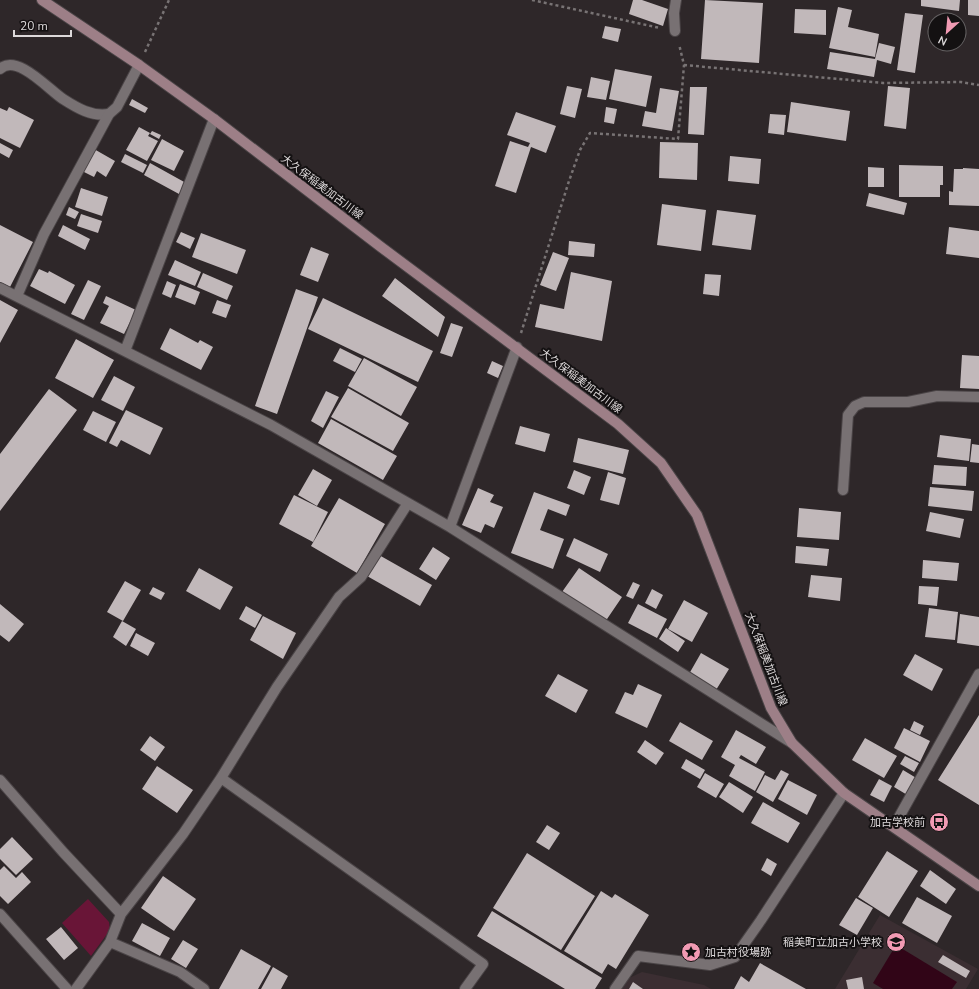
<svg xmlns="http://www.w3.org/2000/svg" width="979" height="989" font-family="'Nunito Sans','Noto Sans JP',sans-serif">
<rect width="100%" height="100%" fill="#2e2729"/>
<path fill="#3b2e32" d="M880,915L978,969L966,989H835Z
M642,972L704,985L711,989H622L629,978Z"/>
<path fill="#691537" d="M88,899L109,922L110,930L91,956L62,923Z"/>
<path fill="#310517" d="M896,945L957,982L952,989H883L873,983Z"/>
<path fill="#c1b8ba" d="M633,0H642L668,9L663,26L629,14Z
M705,0L763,3L759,63L701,59Z
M921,0H960L959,11L921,6Z
M968,0H979V16L968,15Z
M838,7L852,10L848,27L879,34L875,57L829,48Z
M795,9L826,10V35L794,33Z
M905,13L923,15L915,73L897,70Z
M605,26L621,29L618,42L602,38Z
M879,43L895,47L891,64L877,60L874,77L827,69L830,52L875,59Z
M615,69L652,76L646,107L609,99Z
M591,77L610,81L606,100L587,97Z
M567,86L582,89L575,118L560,114Z
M888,86L910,88L906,129L884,126Z
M690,87H707L704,135L688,134Z
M660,88L679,91L672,131L642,126L645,111L656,113Z
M132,99L148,108L145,113L129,105Z
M791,102L850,111L846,141L787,132Z
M9,107L34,120L20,148L0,138V108L7,111Z
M606,107L617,109L614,124L604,122Z
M516,112L556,126L546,153L531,147L516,193L495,186L510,141L528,147L530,143L507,135Z
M770,114L786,115L784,135L768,133Z
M139,127L150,133L148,136L158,141L147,161L126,150Z
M152,131L161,135L159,139L150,134Z
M162,139L184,151L174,171L151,160Z
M660,142L698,143L697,180L659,178Z
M0,143L13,150L9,158L0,153Z
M94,149L115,161L106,177L97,171L94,177L82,171Z
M125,154L147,165L143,173L121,162Z
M730,156L761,159L759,184L728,181Z
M150,163L186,183L179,194L144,175Z
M899,165L943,166V185H940V197H899Z
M868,167L884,168V187H868Z
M963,168L979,169V206L949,205V191L953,192L954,169H963Z
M81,188L108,197L102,216L75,207Z
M869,193L907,203L904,215L866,206Z
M662,204L706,210L701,251L657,245Z
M69,207L79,212L75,219L66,215Z
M717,210L756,215L751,250L712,245Z
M81,214L102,221L98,233L77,226Z
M0,225L33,242L10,287L0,282Z
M63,225L90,239L85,250L58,236Z
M949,227L979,231V258L946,254Z
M181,232L195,238L190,249L176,242Z
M201,233L246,250L237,274L192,257Z
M569,241L595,244L594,257L568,255Z
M311,247L329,254L318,282L300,275Z
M553,252L569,258L556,291L540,285Z
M175,260L201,272L195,286L168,275Z
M39,269L48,273L49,271L75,285L65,304L30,286Z
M571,272L612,281L602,341L535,327L540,304L564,309Z
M203,273L233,286L227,300L197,287Z
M705,274L721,275L719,296L703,294Z
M395,278L445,317L438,337L382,296Z
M88,280L101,286L84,320L71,314Z
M167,281L176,285L171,298L162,294Z
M180,284L200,292L195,305L175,297Z
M296,289L318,297L277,414L255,406Z
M106,296L136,310L124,334L100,323L109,306L103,303Z
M323,298L433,351L418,382L308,329Z
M0,300L18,310L0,343Z
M217,300L231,305L226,318L212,313Z
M451,323L463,327L452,357L440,353Z
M170,328L198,343L200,340L213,347L201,370L160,349Z
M76,339L114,360L93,398L55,378Z
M340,348L362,359L355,372L333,361Z
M962,355L979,356V389L960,388Z
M364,358L417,387L401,416L348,386Z
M492,361L503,366L498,378L487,373Z
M114,376L135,387L123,411L101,400Z
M348,388L409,423L393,451L331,417Z
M49,389L77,410L0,511V454Z
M326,391L339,397L323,428L311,421Z
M126,410L163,428L150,455L121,440L117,447L109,443Z
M93,411L116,422L106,442L83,430Z
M331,419L397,456L383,480L318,443Z
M520,426L550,434L545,452L515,444Z
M940,435L971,439L969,461L937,457Z
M578,438L629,450L623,474L573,462Z
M972,444L979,445V463L970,462Z
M934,465L967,467L966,486L932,484Z
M313,469L332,480L317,506L298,495Z
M574,470L591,477L584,495L567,488Z
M608,472L626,478L619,505L600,500Z
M930,487L974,491L972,511L928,506Z
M478,488L494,495L490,502L503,507L494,528L485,524L481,533L462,525Z
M534,492L570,505L566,516L548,509L540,530L564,539L553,569L511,553Z
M294,495L328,512L313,542L279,524Z
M339,498L385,524L357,573L311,546Z
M799,508L841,512L839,540L797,537Z
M930,512L964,519L960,538L926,531Z
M574,538L608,554L600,572L566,556Z
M796,546L829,549L827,566L795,563Z
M433,547L450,558L436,580L419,569Z
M379,555L432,585L420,606L367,576Z
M923,560L959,563L957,581L922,578Z
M199,568L233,587L220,610L186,591Z
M579,568L622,597L605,622L562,592Z
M811,575L842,578L840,601L808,597Z
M125,581L141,590L123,621L107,612Z
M633,582L640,585L633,599L626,596Z
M919,586L939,587L937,606L918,604Z
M153,587L165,593L161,600L149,594Z
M652,589L663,595L656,609L645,603Z
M684,600L708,613L692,642L668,629Z
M0,604L24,624L9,642L0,635Z
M638,604L667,619L657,638L628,623Z
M246,606L262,615L255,628L239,619Z
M929,608L958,612L955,640L925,637Z
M960,614L979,617V646L957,643Z
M263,616L296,633L283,659L250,640Z
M122,621L136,629L126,646L113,637Z
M666,628L685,641L678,652L659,639Z
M136,633L155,643L148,656L130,646Z
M701,653L729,669L716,690L689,674Z
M915,654L943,669L932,691L903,675Z
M558,674L588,690L576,713L545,696Z
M638,684L662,695L647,728L615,713L625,692L633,695Z
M979,715V805L938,780Z
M914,721L924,726L920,735L910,730Z
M680,722L713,741L702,760L669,741Z
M904,728L930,741L920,762L894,748Z
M736,730L766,747L756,764L741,755L739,758L765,772L755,791L729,776L735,765L721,757Z
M150,736L165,747L155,761L140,750Z
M865,738L897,756L884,778L852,760Z
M645,740L664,753L656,765L637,752Z
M905,756L919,763L914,772L900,764Z
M686,759L705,770L700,779L681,768Z
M157,766L193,790L177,813L142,789Z
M781,770L789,774L773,802L756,792L765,775L775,780Z
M903,770L918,779L909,796L894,787Z
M705,773L724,784L716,798L697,787Z
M879,779L892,786L884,802L870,795Z
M788,780L817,795L807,815L778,799Z
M729,782L753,797L743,813L719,797Z
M763,802L800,823L788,843L751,823Z
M547,825L560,833L549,850L536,842Z
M12,837L33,859L16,875L0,859V849Z
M887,851L918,871L889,917L858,897Z
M527,853L595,896L561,950L493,908Z
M767,858L777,864L771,876L761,870Z
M4,866L16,878L22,872L31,882L8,904L0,896V870Z
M930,870L956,889L946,904L920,886Z
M163,876L196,899L174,931L141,908Z
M601,891L612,898L615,894L649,915L616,969L608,964L602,974L564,951Z
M917,897L952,916L937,943L902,923Z
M856,898L873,908L857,935L839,925Z
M492,911L602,978L595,989H565L477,936Z
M142,923L170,938L160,956L132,941Z
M61,927L78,948L64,960L46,939Z
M183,940L198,949L186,968L171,959Z
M241,949L271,966L258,989H219Z
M943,955L970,971L966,978L938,962Z
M760,963L806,989H734L741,976L749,982Z
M273,967L288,976L281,989H261Z
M862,977L864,989H848L846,980Z
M633,982L643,989H629Z"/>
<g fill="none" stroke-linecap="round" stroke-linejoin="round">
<defs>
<path id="service" d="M0,69C17,53 49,90 63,99C77,108 92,117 109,114"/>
<path id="minor" d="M675,31L674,13L676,0
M0,288L271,425L450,527L792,743
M17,296L44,234L109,114L117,107L139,65
M125,351L214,119
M843,490L848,415L855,406L864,402H908L937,396L979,397
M450,527L517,347
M221,778L483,964L465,989
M0,780L63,852L121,914
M894,826L979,674
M0,914L67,989
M110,942L180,972L204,989
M76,989L110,942L121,914L183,834L221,778L277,687L339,597L361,577L408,503
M615,989L638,956L710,965L735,957L761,920L844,793"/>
<path id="secondary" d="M42,0L139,65L214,119L381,247L618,424L661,463L697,515L771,708L792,743L844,793L979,886"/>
</defs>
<use href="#service" stroke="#4a4446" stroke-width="12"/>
<use href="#minor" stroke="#4a4446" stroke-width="12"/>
<use href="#secondary" stroke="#4a4446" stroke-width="12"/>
<path stroke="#787374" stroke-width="2.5" stroke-dasharray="3 3" stroke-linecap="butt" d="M532,0L660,28
M145,52L169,0
M684,65L883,83L961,82L979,85
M521,333L569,181L580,150L590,133L678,139L684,65L679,44"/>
<use href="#service" stroke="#787173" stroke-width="10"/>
<use href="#minor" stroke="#787173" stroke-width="10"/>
<use href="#secondary" stroke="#9d7f87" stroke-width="10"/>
</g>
<defs>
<symbol id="bus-disc" viewBox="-11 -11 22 22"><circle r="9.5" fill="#f19ab3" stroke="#141112"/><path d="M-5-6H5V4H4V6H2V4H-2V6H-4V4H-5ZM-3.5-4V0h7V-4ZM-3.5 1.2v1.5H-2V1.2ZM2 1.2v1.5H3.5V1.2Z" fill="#111"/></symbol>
<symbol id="school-disc" viewBox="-11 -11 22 22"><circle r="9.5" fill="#f19ab3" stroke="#141112"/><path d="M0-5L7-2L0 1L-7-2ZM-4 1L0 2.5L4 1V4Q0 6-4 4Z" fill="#111"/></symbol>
<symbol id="sight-disc" viewBox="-11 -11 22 22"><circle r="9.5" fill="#f19ab3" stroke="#141112"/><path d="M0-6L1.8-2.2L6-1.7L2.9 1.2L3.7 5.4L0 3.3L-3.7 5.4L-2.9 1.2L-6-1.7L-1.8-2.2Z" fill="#111"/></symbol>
</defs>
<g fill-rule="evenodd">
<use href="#bus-disc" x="928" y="811" width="22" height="22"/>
<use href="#school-disc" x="885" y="931" width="22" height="22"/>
<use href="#sight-disc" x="680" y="941" width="22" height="22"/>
</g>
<g text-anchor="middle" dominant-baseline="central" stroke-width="4" stroke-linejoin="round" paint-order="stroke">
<g font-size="11" fill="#ddd9da" stroke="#141112">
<text transform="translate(322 187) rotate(37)">大久保稲美加古川線</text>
<text transform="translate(581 381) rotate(37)">大久保稲美加古川線</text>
<text transform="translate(766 659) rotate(69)">大久保稲美加古川線</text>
</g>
<g font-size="11" fill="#ddd9da" stroke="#141112" text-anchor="end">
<text x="925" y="822">加古学校前</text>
<text x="882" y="942">稲美町立加古小学校</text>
<text x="705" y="952" text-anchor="start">加古村役場跡</text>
</g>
</g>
<g transform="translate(947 32) rotate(207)"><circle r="19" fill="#141112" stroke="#646162"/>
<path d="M0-3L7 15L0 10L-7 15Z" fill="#f19ab3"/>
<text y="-6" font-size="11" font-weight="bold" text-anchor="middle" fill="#ddd9da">N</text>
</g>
<path d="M14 30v6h57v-6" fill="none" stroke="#ddd9da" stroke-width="2"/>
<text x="20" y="30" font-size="12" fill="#ddd9da" stroke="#141112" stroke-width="3" paint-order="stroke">20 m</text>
</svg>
